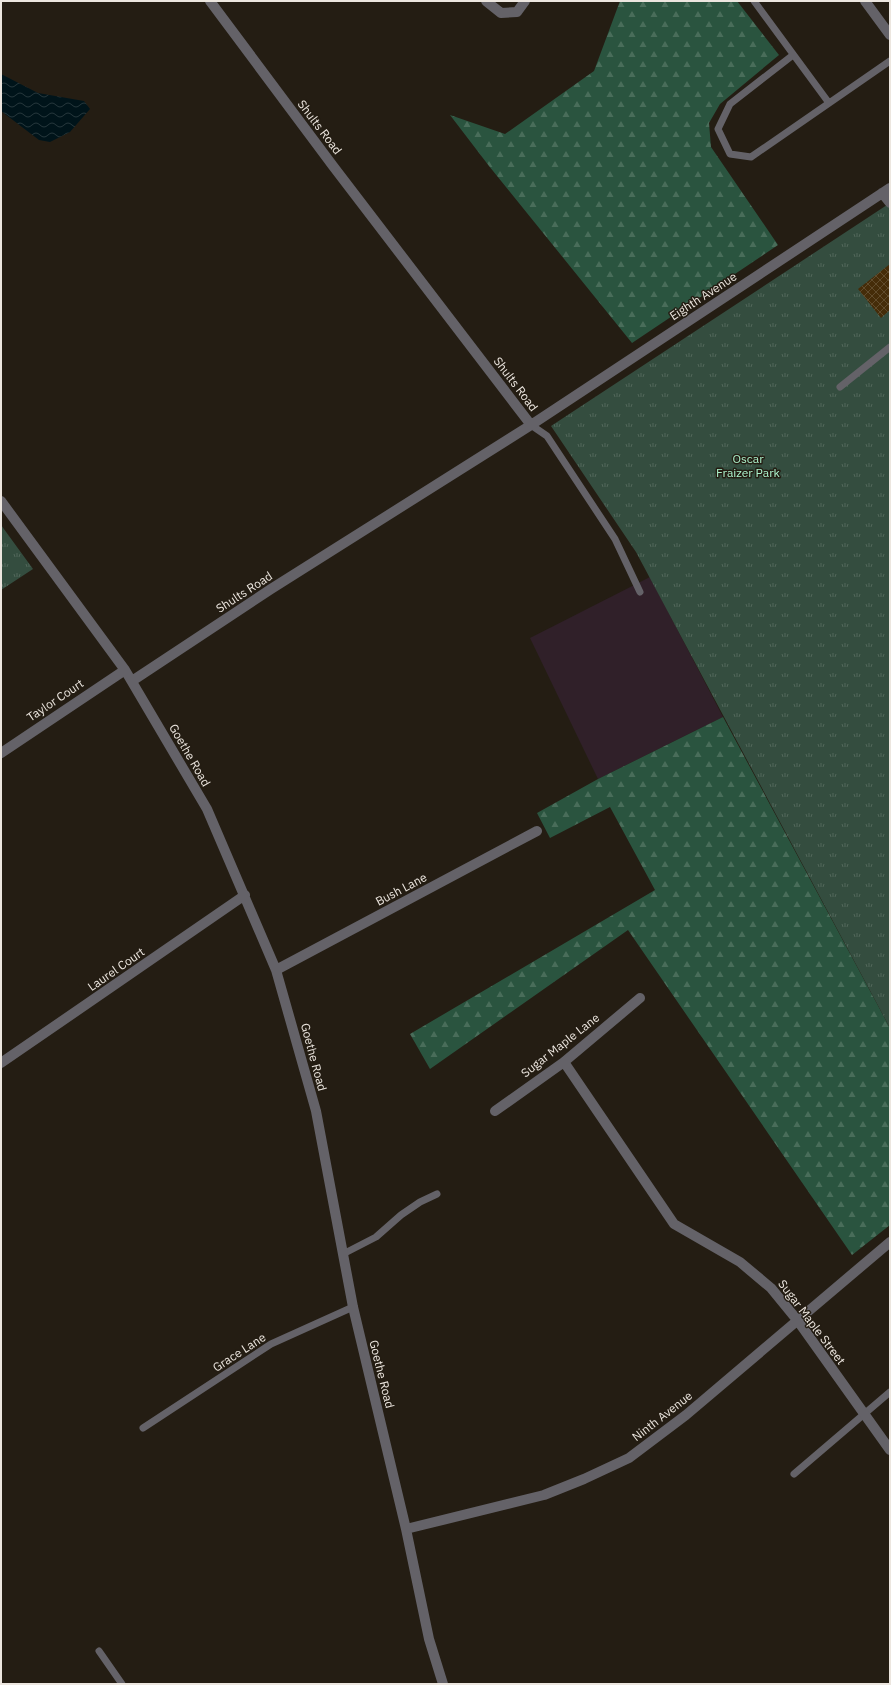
<svg xmlns="http://www.w3.org/2000/svg" width="891" height="1685" font-family="'IBM Plex Sans',sans-serif">
<defs>
<pattern id="forest-firs" width="22" height="20" patternUnits="userSpaceOnUse"><rect width="22" height="20" fill="#2a543f"/><path d="M5 1l3.5 6h-7zM16 11l3.5 6h-7z" fill="#496d5a"/></pattern>
<pattern id="park-tufts" width="24" height="20" patternUnits="userSpaceOnUse"><rect width="24" height="20" fill="#344d3f"/><path d="M3 7l-1-3M5 7V3M7 7l1-3M15 17l-1-3M17 17v-4M19 17l1-3" fill="none" stroke="#52675a"/></pattern>
<pattern id="water-waves" width="16" height="10" patternUnits="userSpaceOnUse"><rect width="16" height="10" fill="#00141a"/><path d="M0 5q4-4 8 0t8 0" fill="none" stroke="#25363b"/></pattern>
<pattern id="building-cross-hatch" width="8" height="8" patternUnits="userSpaceOnUse"><rect width="8" height="8" fill="#452c09"/><path d="M0 0l8 8M0 8l8-8" fill="none" stroke="#604b2c"/></pattern>
</defs>
<rect width="100%" height="100%" fill="#241d13"/>
<path fill="#302029" d="M650,577L723,717L598,779L530,638Z"/>
<path fill="url(#forest-firs)" d="M620,1H737L779,55L720,104L709,123L711,147L778,245L632,343L489,166L450,115L505,134L594,71Z
M723,717L890,1028V1225L852,1255L628,930L430,1069L410,1034L655,890L610,807L550,838L537,813L598,779Z"/>
<path fill="url(#park-tufts)" d="M890,203V1028L636,552L551,426Z
M1,525L33,569L1,590Z"/>
<path fill="url(#water-waves)" d="M1,74L38,93L84,101L90,109L70,132L50,142L39,140L1,111Z"/>
<path fill="url(#building-cross-hatch)" d="M890,264V310L881,318L858,289Z"/>
<g fill="none" stroke-linecap="round" stroke-linejoin="round">
<path stroke="#646268" stroke-width="7" d="M754,1L829,103
M793,55L730,104L718,129L730,154L751,157L890,61
M840,387L890,347
M531,425L547,436L615,539L640,592
M343,1254L376,1237L401,1215L420,1202L437,1194
M143,1428L271,1344L353,1307
M794,1474L890,1392
M99,1651L122,1684"/>
<path stroke="#646268" stroke-width="10" d="M210,1L333,166L531,425
M486,1L501,13L517,12L525,1
M865,1L890,35
M882,193L890,203
M1,501L125,670L207,809L276,970L316,1111L353,1307L406,1529L429,1639L443,1684
M132,681L271,589L531,425L890,188
M1,753L125,670
M276,970L537,831
M564,1062L674,1224L740,1262L771,1288L798,1321L890,1450
M1,1063L245,895
M495,1111L564,1062L640,998
M406,1529L544,1495L584,1479L629,1458L686,1415L890,1242"/>
</g>
<g text-anchor="middle" dominant-baseline="central" stroke-width="3" stroke-linejoin="round" paint-order="stroke">
<g font-size="12" fill="#ece6df" stroke="#241d13">
<text transform="translate(320 127) rotate(53)">Shults Road</text>
<text transform="translate(703 296) rotate(-33)">Eighth Avenue</text>
<text transform="translate(516 384) rotate(53)">Shults Road</text>
<text transform="translate(244 592) rotate(-33)">Shults Road</text>
<text transform="translate(55 700) rotate(-34)">Taylor Court</text>
<text transform="translate(190 755) rotate(60)">Goethe Road</text>
<text transform="translate(401 889) rotate(-28)">Bush Lane</text>
<text transform="translate(116 969) rotate(-35)">Laurel Court</text>
<text transform="translate(560 1045) rotate(-38)">Sugar Maple Lane</text>
<text transform="translate(314 1057) rotate(75)">Goethe Road</text>
<text transform="translate(812 1322) rotate(53)">Sugar Maple Street</text>
<text transform="translate(239 1352) rotate(-33)">Grace Lane</text>
<text transform="translate(382 1374) rotate(76)">Goethe Road</text>
<text transform="translate(662 1416) rotate(-38)">Ninth Avenue</text>
</g>
<g font-size="12" fill="#adf5ce" stroke="#241d13">
<text x="748" y="458">Oscar<tspan x="748" dy="14">Fraizer Park</tspan></text>
</g>
</g>
<rect width="891" height="1685" fill="none" stroke="#ece6df" stroke-width="4"/>
</svg>
